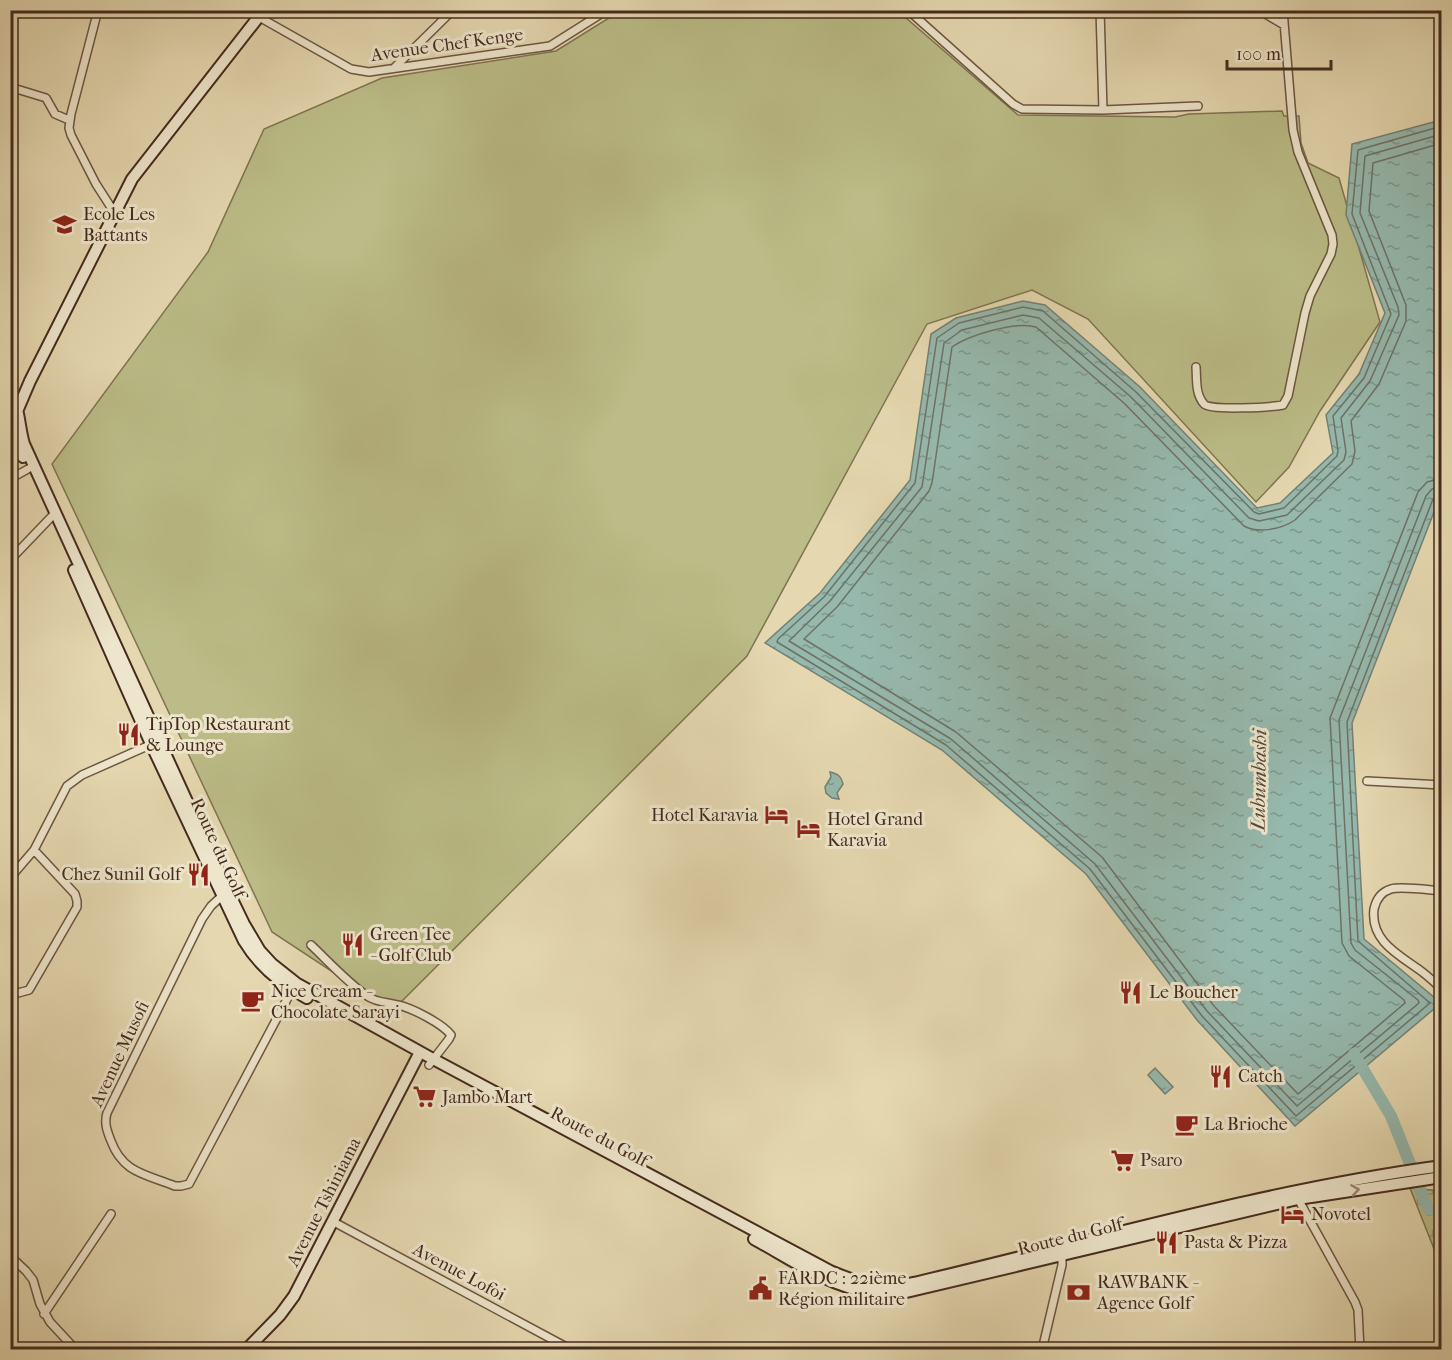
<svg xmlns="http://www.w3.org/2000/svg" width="1452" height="1360" font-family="'IM FELL French Canon',serif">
<defs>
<pattern id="wetland-marsh" width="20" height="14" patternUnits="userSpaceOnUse" patternTransform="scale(1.5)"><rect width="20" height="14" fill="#bbbc87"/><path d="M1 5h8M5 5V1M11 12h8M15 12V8" fill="none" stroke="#9a996e"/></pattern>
<pattern id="water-ripples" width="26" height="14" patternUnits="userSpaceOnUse" patternTransform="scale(1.5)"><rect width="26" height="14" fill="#96b9ae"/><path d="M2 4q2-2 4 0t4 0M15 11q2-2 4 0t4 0" fill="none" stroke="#7c978d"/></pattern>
</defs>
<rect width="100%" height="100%" fill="#e5d8b0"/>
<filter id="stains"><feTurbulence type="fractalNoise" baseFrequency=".00333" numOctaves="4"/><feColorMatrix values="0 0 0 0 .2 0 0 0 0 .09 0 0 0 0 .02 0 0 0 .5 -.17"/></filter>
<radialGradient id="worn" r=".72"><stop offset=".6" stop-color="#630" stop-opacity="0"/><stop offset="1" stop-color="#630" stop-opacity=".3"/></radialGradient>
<path fill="#bbbc87" stroke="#807452" stroke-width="1.5" d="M620,11H898L1018,115L1175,117L1189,114L1282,111L1284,116H1299L1301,143L1308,163L1339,178L1380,322L1320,411L1289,467L1256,502L1088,319L1032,290L927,324L747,656L392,1011L272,932L52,464L208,252L264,129L382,78L556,51Z"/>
<path fill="url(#wetland-marsh)" stroke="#807452" stroke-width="1.5" d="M1410,1188L1441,1191V1279L1438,1259Z"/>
<path fill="url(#water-ripples)" stroke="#768074" stroke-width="1.5" d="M1441,120V494L1352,723L1364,939L1441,1003L1295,1126L1197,1020L1086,874L942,750L765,643L820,593L910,480L931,334L956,318L1023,301L1045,305L1140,387L1257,508L1280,503L1333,453L1326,415L1359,374L1385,313L1346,215L1352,144Z
M830,772C838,774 841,776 843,784L837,793L839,799L832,798L826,793L825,787L831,777Z
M1155,1068L1173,1087L1165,1094L1148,1075Z"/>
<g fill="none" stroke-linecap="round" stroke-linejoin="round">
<path stroke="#6e7266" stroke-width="1.5" d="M1442,126L1358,150L1352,214L1391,314L1364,378L1333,416L1338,451L1337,456L1284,508L1259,514L1254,512L1136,392L1043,311L1023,307L959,323L937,338L915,483L824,597L778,639L777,642L946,745L1090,869L1202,1016L1296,1116L1430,1003L1358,941L1347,722L1433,499L1437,495H1442
M1442,134L1365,156L1360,213L1398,307L1399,315L1370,381L1341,418L1346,452L1344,460L1287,515L1259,521L1249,518L1131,397L1039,318L1023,315L962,330L944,343L922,487L830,601L789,641L951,739L1095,864L1207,1011L1297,1106L1419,1003L1418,1000L1355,950L1351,943L1339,720L1426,496L1432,489L1442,487
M1442,143L1373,163L1369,211L1406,305V321L1379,384L1351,421L1355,451L1352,464L1295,520C1282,529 1258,534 1244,526L1125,404L1036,327C1016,321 969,335 952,347L932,483L929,491L837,607L804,639L956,732L1102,857L1214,1006L1298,1094L1405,1003L1404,1000L1349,956L1342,943L1330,718L1418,492L1427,482L1442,478"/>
<path stroke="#96b9ae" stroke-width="12" d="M1354,1054L1391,1116L1428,1209L1442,1211"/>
<defs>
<path id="street" d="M98,10L71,114L69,128L71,135L96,184L114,212
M908,10L1013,104L1022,109L1103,110L1198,106
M1100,10L1103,110
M1259,10L1284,25
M259,17L351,69L369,72L550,46L607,10
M395,67L453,10
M10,87L46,98L55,114L69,120
M1196,367C1197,379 1195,394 1204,404C1210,411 1272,407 1283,405L1288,396L1305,313L1310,296L1331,254L1333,244L1332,235L1298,152L1293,130L1283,10
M10,479L28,469
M10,560L56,512
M1439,650L1442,668
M1367,781L1442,785
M10,878L34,850L67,786L82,775L152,744
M1442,891C1429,890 1401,886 1391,889C1381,892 1376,900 1374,909C1370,941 1399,955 1421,971C1428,976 1435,983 1442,989
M224,894L211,906L202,919L107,1113C104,1123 107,1131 111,1141C123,1173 145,1174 175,1186H181L189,1184L293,988
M1442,913V937
M311,945C329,962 347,982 367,996C377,1003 388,1002 398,1005C412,1008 443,1024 451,1035L449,1039L429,1065
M10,988L18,993L29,990L77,907V901L75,894L34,850
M1297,1197L1355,1302L1358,1310L1360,1350
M332,1221L572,1350
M10,1256L26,1271L33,1280L40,1304L50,1322L76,1350
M44,1314L111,1214
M1042,1350L1062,1265V1253"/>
<path id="secondary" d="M10,393C19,403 19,428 24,444L226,887L244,924L260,951L272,964L296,983L433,1059L830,1271C863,1285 883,1290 918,1282C1092,1241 1264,1190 1442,1166
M18,409L30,381L132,179L264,10
M10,431L23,457
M74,570L151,744L244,941C259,966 281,984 307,998
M754,1239C798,1263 845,1298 898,1294L1298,1199L1442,1177
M246,1350L280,1315L294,1296L420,1052"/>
</defs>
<use href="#street" stroke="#6d5642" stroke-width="10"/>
<use href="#secondary" stroke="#452b1e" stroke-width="14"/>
<use href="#street" stroke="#eee6cc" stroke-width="7"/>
<use href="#secondary" stroke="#eee6cc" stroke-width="10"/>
</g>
<defs><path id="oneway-chevron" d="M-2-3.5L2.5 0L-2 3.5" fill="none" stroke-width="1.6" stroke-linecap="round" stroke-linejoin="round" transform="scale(1.5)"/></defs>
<use stroke="#9a8875" href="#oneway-chevron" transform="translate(1355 1190) rotate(-9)"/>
<defs>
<symbol id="school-bare" viewBox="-9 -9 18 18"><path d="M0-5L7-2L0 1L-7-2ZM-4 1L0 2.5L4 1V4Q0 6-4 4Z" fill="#8f2418" stroke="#eee6cc" stroke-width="2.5" paint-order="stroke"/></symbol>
<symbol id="restaurant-bare" viewBox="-9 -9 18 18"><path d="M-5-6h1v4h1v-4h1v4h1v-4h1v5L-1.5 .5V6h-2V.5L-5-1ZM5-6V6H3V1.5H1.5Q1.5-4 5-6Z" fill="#8f2418" stroke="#eee6cc" stroke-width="2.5" paint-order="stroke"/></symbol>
<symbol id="hotel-bare" viewBox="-9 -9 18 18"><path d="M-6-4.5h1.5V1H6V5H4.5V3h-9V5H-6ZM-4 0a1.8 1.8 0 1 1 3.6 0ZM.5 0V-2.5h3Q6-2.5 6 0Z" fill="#8f2418" stroke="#eee6cc" stroke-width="2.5" paint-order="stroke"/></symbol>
<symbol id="cafe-bare" viewBox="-9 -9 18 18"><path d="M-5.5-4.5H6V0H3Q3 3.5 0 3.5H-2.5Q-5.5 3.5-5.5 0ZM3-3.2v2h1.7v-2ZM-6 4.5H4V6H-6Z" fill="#8f2418" stroke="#eee6cc" stroke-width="2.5" paint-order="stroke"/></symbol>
<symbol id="supermarket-bare" viewBox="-9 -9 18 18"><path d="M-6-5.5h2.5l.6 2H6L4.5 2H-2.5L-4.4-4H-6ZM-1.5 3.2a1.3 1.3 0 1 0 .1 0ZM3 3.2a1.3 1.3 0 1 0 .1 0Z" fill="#8f2418" stroke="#eee6cc" stroke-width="2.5" paint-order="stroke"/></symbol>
<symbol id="civic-bare" viewBox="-9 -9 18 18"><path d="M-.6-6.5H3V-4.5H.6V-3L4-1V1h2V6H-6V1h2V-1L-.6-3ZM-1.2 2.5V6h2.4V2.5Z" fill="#8f2418" stroke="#eee6cc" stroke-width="2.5" paint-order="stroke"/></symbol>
<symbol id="bank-bare" viewBox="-9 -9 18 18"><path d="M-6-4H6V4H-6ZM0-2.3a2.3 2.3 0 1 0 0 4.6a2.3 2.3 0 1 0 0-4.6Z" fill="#8f2418" stroke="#eee6cc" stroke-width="2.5" paint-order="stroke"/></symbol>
</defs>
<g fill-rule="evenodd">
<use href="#school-bare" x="48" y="208" width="33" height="33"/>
<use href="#restaurant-bare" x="112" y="718" width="33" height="33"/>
<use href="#hotel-bare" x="760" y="798" width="33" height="33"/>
<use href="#hotel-bare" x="792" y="812" width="33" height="33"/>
<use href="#restaurant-bare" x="182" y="858" width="33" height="33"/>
<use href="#restaurant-bare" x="336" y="928" width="33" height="33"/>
<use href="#restaurant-bare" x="1114" y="976" width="33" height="33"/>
<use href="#cafe-bare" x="236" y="984" width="33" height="33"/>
<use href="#restaurant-bare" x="1204" y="1060" width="33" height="33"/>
<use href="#supermarket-bare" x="408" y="1080" width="33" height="33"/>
<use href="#cafe-bare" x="1170" y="1108" width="33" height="33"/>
<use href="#supermarket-bare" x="1106" y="1144" width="33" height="33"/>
<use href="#hotel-bare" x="1276" y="1198" width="33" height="33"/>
<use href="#restaurant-bare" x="1150" y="1226" width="33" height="33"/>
<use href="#civic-bare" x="744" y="1272" width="33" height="33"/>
<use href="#bank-bare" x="1062" y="1276" width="33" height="33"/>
</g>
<g text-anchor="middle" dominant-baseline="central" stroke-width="6" stroke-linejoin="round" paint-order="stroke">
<g font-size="18" fill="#452b1e" stroke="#eee6cc">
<text transform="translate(447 45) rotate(-8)">Avenue Chef Kenge</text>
<text transform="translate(218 848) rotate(65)">Route du Golf</text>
<text transform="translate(120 1054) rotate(-65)">Avenue Musofi</text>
<text transform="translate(599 1137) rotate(28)">Route du Golf</text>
<text transform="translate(324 1202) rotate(-63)">Avenue Tshiniama</text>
<text transform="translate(1070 1237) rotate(-14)">Route du Golf</text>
<text transform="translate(459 1272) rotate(28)">Avenue Lofoi</text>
</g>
<g font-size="18" fill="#452b1e" stroke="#eee6cc" text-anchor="start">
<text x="83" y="214">Ecole Les<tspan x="83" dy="21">Battants</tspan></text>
<text x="146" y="724">TipTop Restaurant<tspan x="146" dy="21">&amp; Lounge</tspan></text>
<text x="758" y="815" text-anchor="end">Hotel Karavia</text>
<text x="827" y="819">Hotel Grand<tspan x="827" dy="21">Karavia</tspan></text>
<text x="181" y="874" text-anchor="end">Chez Sunil Golf</text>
<text x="370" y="934">Green Tee<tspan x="370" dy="21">- Golf Club</tspan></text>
<text x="271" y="991">Nice Cream -<tspan x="271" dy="21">Chocolate Sarayi</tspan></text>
<text x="1149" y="992">Le Boucher</text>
<text x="1238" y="1076">Catch</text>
<text x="442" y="1097">Jambo Mart</text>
<text x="1204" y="1124">La Brioche</text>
<text x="1140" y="1160">Psaro</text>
<text x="1311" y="1214">Novotel</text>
<text x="1184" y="1242">Pasta &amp; Pizza</text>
<text x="778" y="1278">FARDC : 22ième<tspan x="778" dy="21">Région militaire</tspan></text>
<text x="1097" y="1282">RAWBANK -<tspan x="1097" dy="21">Agence Golf</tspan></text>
</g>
<g font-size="20" font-style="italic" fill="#55473b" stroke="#eee6cc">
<text transform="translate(1259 780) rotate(-89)">Lubumbashi</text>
</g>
</g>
<rect width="1452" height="1360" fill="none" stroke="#e5d8b0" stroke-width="36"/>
<rect x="12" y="12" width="1428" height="1336" fill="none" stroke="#452b1e" stroke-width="3"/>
<rect x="18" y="18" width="1416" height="1324" fill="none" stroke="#452b1e" stroke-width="1.5"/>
<path d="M1227 60v9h104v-9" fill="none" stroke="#452b1e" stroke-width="3"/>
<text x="1236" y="60" font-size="18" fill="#452b1e" stroke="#eee6cc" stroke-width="4.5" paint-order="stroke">100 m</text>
<rect width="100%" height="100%" filter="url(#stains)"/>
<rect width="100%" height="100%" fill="url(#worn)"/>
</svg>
